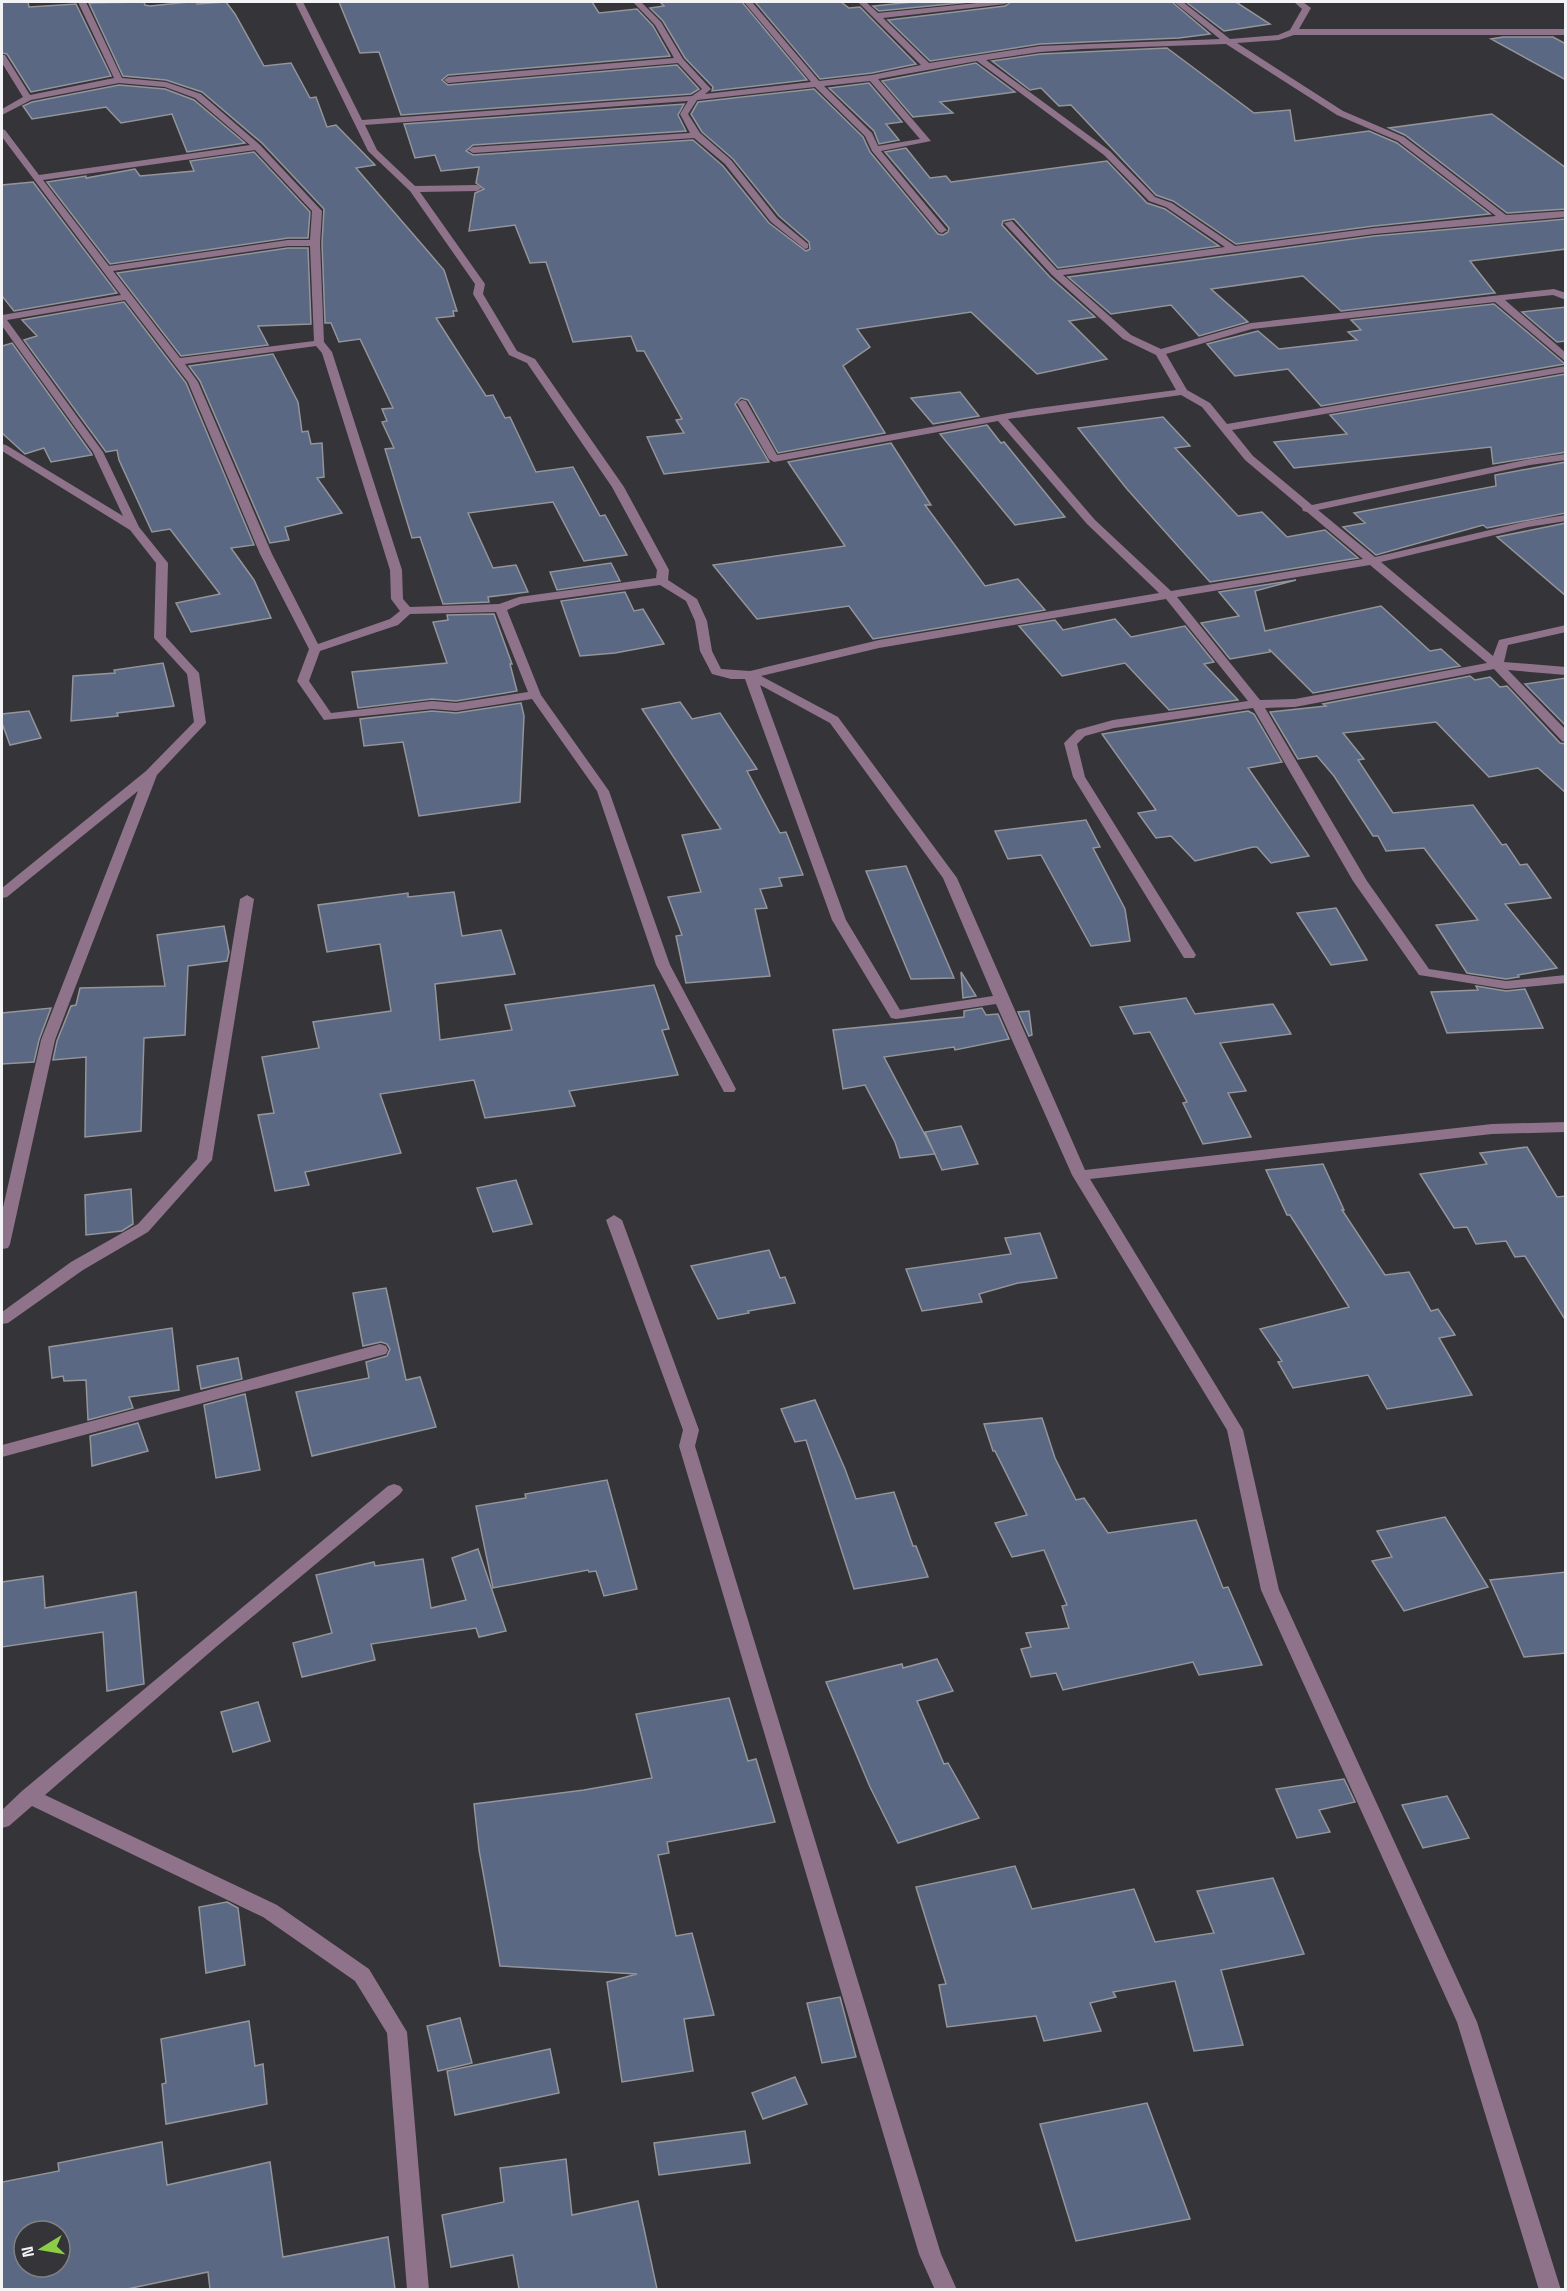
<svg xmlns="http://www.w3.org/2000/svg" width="1567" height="2291" font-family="'Space Grotesk',sans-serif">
<rect width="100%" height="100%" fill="#353438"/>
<path fill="#5b6883" stroke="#93959a" stroke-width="1.5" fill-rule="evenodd" d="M2,2H28L29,7L76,4L111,76L31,92L7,54L2,53Z
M144,2L145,5L150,6L189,2H196L197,4L226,2L235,14L264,66L291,63L310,98L316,97L327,127L336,125L375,165L356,168L444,270L457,311H453L454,316L436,318L486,396L493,395L505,418L510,417L536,472L573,467L600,516L605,515L627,555L584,561L553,502L468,513L493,568L516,565L528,592L488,597L489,602L443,604L420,537L412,538L385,449L394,448L382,422L387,421L382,409L393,408L360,339L339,342L331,323H325L322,243L324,209L262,143L202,92L166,80L123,76L89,3Z
M339,2H592L599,13L637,9L653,26L670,56L448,75L442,80L448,85L677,65L699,89L691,94L401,115L379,52L360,53Z
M660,2H742L807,80L712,91L713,87L685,58L663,21L650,8L664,6Z
M755,2H841L849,8L860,7L916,64L872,73L820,79Z
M913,2H970L879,11L873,6Z
M1011,2H1172L1210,34L1179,38L1040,44L930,61L888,20L1005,6Z
M1186,2H1236L1270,24L1224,31Z
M1503,37H1553L1566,44V80L1491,39Z
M1167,48L1254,113L1290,110L1295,141L1369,131L1397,143L1490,214L1374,226L1236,244L1173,201L1156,195L1071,105L1059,106L1041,88L1030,90L992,61L1040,54Z
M976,63L1015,92L940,102L953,113L913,117L882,81Z
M869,83L902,122L886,124L899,140L879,144L874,131L829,88Z
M119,85L165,89L194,100L245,143L187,152L172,114L121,123L106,107L32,119L23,106L32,102Z
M814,89L863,137L870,152L938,234L943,235L948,232L949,228L885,152L906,148L930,178L946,176L951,182L1107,161L1147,203L1165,209L1219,246L1058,268L1014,219L1003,221L1002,225L1050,277L1095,317L1069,321L1107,359L1037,374L971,312L857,329L870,347L843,366L885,433L778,453L748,400L741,398L735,404L769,462L664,474L647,437L684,433L676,420L682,419L644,351H637L631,336L573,342L546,262L530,263L515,225L469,231L475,193L484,189L476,183L479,167L441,171L435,155L415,158L404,124L684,104L678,115L686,131L473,145L466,151L473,155L693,140L723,166L769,223L806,251L810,249L809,242L779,216L733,159L702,132L691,114L698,102Z
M1492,114L1566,168V209L1507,213L1405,135L1389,128Z
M254,152L310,212L308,238H288L110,264L47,182L86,176V178L135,169L140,176L194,171L190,161Z
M33,182L117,293L14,311L2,296V185Z
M1566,219V249L1470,261L1495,293L1341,311L1303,276L1211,289L1248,322L1199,336L1171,305L1111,314L1068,277L1374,236Z
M288,248H308L311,324L258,326L268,345L181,356L117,273Z
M124,302L186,383L254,545L231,548L254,580L271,618L191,632L176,603L220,594L170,529L152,532L119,460L117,450L106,452L24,340L37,336L22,320Z
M1494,304L1565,364L1321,406L1288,369L1235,376L1207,344L1258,331L1279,349L1357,340L1348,332L1361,330L1351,320Z
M1566,307V341L1557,342L1522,312Z
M12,343L91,453L92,455L51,462L44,448L25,454L2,433V346Z
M273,354L298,402L302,432L308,431L311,444L322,443L324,477L317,478L342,513L285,527L289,540L270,543L200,381L189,366Z
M1566,374V452L1493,464L1491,447L1294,468L1274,442L1347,434L1330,415Z
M960,392L979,416L933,424L911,398Z
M1163,417L1190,446L1175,448L1238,516L1262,512L1287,537L1325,530L1358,558L1210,582L1127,489L1078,428Z
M987,425L1001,443L1004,442L1065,517L1015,525L940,434Z
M891,443L931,505H925L985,586L1018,579L1045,610L873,639L849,606L757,619L713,565L845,546L788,462Z
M1566,462V513L1487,528L1483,525L1376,555L1343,527L1365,523L1354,513L1496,486L1495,475Z
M1566,523V596L1497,537Z
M611,563L620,581L557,590L550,572Z
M1296,580L1255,591L1265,631L1381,606L1430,651L1441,649L1460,666L1313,693L1269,649L1270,652L1230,659L1201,623L1239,616L1219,592Z
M625,592L634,611L643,609L664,644L615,653L580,656L561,601Z
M494,614L512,664H510L517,691L456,701L432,699L358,708L352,672L447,663L433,622L448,620L447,615Z
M1115,619L1131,637L1185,626L1214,662L1204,664L1238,700L1169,710L1125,663L1062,676L1019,626L1055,620L1063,630Z
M163,663L174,706L117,713L118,716L71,721L73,676L115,673L114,670Z
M1470,676L1475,680L1490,677L1500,687L1507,686L1560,743L1566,744V793L1538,768L1489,777L1436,722L1343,733L1364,759L1358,760L1393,813L1473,805L1502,845L1506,844L1520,865L1527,864L1551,898L1505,904L1557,968L1518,975L1519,977L1506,979L1467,973L1436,925L1478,920L1424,848L1386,851L1378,836H1373L1334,776L1317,756L1298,759L1270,712L1326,706L1323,704Z
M1566,678V726L1525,684Z
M680,702L692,719L720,713L757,769L747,771L780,833L786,832L803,875L779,878L782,886L760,889L767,908L755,909L770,976L686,983L676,936L682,935L668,897L701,892L682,835L721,829L642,709Z
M521,703L524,716L520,802L419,816L403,742L364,746L360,719L432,711L456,713Z
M29,711L41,738L10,745L2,723V714Z
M1248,711L1254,714L1282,762L1248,768L1309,856L1271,863L1257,847H1253L1195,861L1171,836L1156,838L1138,813L1156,810L1102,734Z
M1086,820L1100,847L1093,848L1125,909L1130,941L1091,946L1041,855L1008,859L995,831Z
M906,866L954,978L911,979L866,871Z
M454,892L462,936L501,930L515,974L435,984L440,1040L512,1030L505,1005L654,985L669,1029L662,1030L678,1075L569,1091L575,1106L485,1118L474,1080L380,1094L401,1153L305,1172L309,1185L275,1191L258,1115L274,1113L262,1057L319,1048L313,1022L391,1011L380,944L327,952L318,905L408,893V897Z
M1336,908L1367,960L1331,965L1297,913Z
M224,926L229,952L227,961L188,966L185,1035L144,1038L141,1131L85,1137L86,1057L53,1060L57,1041L71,1006L76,1005L80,988L165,986L157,935Z
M961,972L976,996L963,998Z
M1476,986L1506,991L1525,989L1543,1028L1447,1033L1431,992L1478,990Z
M1186,998L1195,1014L1273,1004L1291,1034L1220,1043L1246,1091L1228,1093L1251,1137L1203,1144L1183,1103L1187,1102L1150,1032L1134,1034L1120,1007Z
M51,1008L39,1040L34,1062L2,1064V1013Z
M982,1008L986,1015L998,1014L1009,1039L955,1050L954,1047L884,1057L935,1154L900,1158L895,1142L865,1085L843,1089L833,1030L964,1017V1011Z
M1029,1011L1032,1035L1029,1036L1018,1012Z
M961,1126L978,1164L942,1170L925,1132Z
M1527,1147L1557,1197L1566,1196V1321L1525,1256L1515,1257L1506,1241L1476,1244L1467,1227L1454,1228L1420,1174L1487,1164L1480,1153Z
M1323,1164L1344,1210H1342L1385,1275L1409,1272L1431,1311L1438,1309L1455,1335L1439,1338L1472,1395L1387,1409L1368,1375L1293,1388L1278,1362L1282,1361L1260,1329L1349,1307L1290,1215H1287L1266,1170Z
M516,1180L532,1224L493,1232L477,1188Z
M131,1189L133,1224L122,1231L86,1235L85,1195Z
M1040,1233L1057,1278L1018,1283L979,1294L982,1302L922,1311L906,1269L1011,1254L1005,1238Z
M769,1250L780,1278L785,1277L795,1303L748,1311L749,1313L718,1319L691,1266Z
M386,1288L406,1380L420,1377L436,1427L312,1456L296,1392L369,1378L366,1362L387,1356L390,1349L387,1344L381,1342L363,1346L353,1293Z
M172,1328L179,1390L129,1397L133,1408L88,1420L86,1380L64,1381L63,1376L52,1378L49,1347Z
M238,1358L242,1379L201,1389L197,1366Z
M245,1394L260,1470L216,1478L204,1405Z
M815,1400L845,1469L856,1499L894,1492L913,1546H916L928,1577L854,1589L806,1440L795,1442L781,1409Z
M1042,1418L1055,1458L1076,1500L1084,1498L1108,1533L1196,1520L1223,1588L1228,1587L1262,1665L1199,1675L1193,1662L1063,1690L1056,1673L1031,1677L1021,1649L1031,1647L1026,1633L1069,1628L1062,1606L1067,1605L1044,1550L1012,1557L995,1523L1027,1515L995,1451H993L984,1424Z
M138,1423L148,1451L92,1466L90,1436Z
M607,1480L637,1589L604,1596L596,1571L589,1572L588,1570L493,1588L476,1506L526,1498L525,1494Z
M1445,1517L1488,1587L1404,1611L1372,1561L1392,1557L1377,1531Z
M478,1549L506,1631L479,1637L476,1628L371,1644L375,1660L302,1677L293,1643L332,1633L316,1575L374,1562L375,1566L423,1559L431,1608L466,1600L452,1558Z
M1566,1572V1653L1524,1657L1490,1580Z
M43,1576L45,1608L136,1592L144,1684L107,1691L103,1632L2,1647V1582Z
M937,1659L953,1691L917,1701L944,1764L948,1763L979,1818L898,1843L870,1787L826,1682L902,1664L903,1668Z
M729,1698L748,1761L756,1759L775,1822L667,1842L669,1853L658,1855L676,1936L692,1933L714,2015L684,2019L693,2071L622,2082L607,1982L637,1974L500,1966L479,1850L474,1804L584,1790L652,1778L636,1714Z
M258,1702L270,1741L233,1752L221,1712Z
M1344,1779L1355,1802L1319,1810L1330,1832L1297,1838L1276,1789Z
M1447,1796L1469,1838L1423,1848L1402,1805Z
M1015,1866L1032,1909L1134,1889L1155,1942L1214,1933L1197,1891L1273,1878L1304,1954L1221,1970L1243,2045L1194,2051L1175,1981L1113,1992L1116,1997L1090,2003L1101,2031L1044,2041L1036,2016L947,2027L939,1985L946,1984L916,1887Z
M227,1902L238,1908L245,1965L206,1973L199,1907Z
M840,1997L856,2057L822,2063L807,2003Z
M460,2018L472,2063L438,2071L427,2026Z
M249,2021L255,2066L263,2064L267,2104L166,2124L162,2084L166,2083L161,2039Z
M550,2049L559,2093L455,2115L447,2071Z
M795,2077L807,2104L763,2119L752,2093Z
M1147,2103L1190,2219L1076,2241L1040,2124Z
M745,2131L750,2163L659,2175L654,2143Z
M162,2142L167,2185L270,2162L283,2257L388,2237L395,2289H210L208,2272L127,2289H2V2182L59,2171L58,2163ZM24,2231H60V2267H24Z
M566,2159L572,2215L638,2201L657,2289H519L513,2255L451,2267L442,2215L504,2202L500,2168Z"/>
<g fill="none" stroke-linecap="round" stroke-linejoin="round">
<path fill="#8f738a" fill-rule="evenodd" d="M78,2H86L122,78L166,82L201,94L260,145L322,211L320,243L324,342L332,352L402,570L403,599L410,607L499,604L519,597L656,578L657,570L612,487L527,363L509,355L473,294L475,284L410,191L368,151L295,2H303L362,120L692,96L702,89L678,63L448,83L444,80L448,77L674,58L655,25L633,2H641L661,22L683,59L711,89L705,94L811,82L744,2H752L819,81L872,75L921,65L858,2H866L878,13L987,2H1009L1005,4L883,18L929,63L1040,46L1220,39L1174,2H1183L1230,39L1278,35L1290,30L1302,9L1294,2H1303L1311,8L1299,29H1566V35H1294L1279,40L1237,43L1343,111L1404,137L1506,215L1566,211V217L1374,234L1063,275L1131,335L1161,349L1251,323L1554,289L1566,293V300L1553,295L1505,300L1566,353V362L1495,302L1252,329L1166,354L1187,390L1210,403L1227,424L1566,366V372L1232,430L1253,456L1312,505L1530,459L1566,454V460L1530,465L1318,510L1375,557L1528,521L1566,515V521L1528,527L1381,562L1493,656L1499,640L1566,625V632L1508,645L1504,662L1566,667V675L1508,670L1566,730V742L1562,741L1494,669L1295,707L1265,708L1367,881L1429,969L1506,981L1566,975V983L1506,989L1419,975L1353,881L1253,708L1114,728L1085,736L1077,744L1085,777L1196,955L1194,958H1184L1073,777L1064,743L1077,730L1113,720L1248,701L1166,599L879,648L761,676L838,717L957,878L1085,1170L1492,1124L1566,1122V1132L1492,1134L1090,1179L1243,1430L1279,1590L1477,2022L1561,2290H1539L1457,2022L1261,1590L1227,1430L1072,1175L996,1004L896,1019L891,1018L832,920L745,679H731L712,674L700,651L695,621L686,601L660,585L521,604L507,610L541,695L609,791L670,965L736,1089L734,1092H724L656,965L597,791L532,699L456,711L432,709L324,720L297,681L309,649L260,554L188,382L125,300L7,320L103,452L139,527L168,563L166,637L199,673L206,723L157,775L55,1040L10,1244L8,1248L2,1249V1212L41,1040L138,791L7,897L2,898V888L146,771L194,722L187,674L154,638L156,563L130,530L2,451V444L6,445L123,516L93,452L2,326V315L121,295L2,137V129L5,130L39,175L250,145L195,98L165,87L119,83L31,100L2,115V109L23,97L2,63V55H5L30,95L114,78ZM1226,44L1337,115L1398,141L1496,216L1374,228L1235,246L1172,203L1155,197L1110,151L986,60L1040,52L1082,49ZM977,61L1104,155L1149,201L1166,207L1225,247L1057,270L1012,221L1004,223L1052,275L1123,339L1156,355L1176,390L1030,409L777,455L746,401L742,400L737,403L769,459L774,462L998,421L1087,524L1159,593L879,640L750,671L721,669L712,651L707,621L697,599L668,580L669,570L624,487L535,359L517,351L483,294L485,284L420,192L477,191L482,188L477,185L415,186L377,150L365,125L688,101L680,114L690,133L473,147L468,150L473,153L694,138L725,164L771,222L805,249L808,248V244L777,218L731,160L700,133L688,114L697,100L815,87L865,136L872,151L939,232L942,233L947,230L945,228L881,151L931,141L878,79ZM870,81L920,139L878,146L872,133L824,86ZM255,150L312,211L310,240H288L109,266L43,180ZM288,246H310L314,341L180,358L113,271ZM316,346L322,353L390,570L391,599L400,611L390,619L318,644L272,554L198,382L185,364ZM1181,395L1202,407L1245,460L1302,508L1303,511L1307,512L1363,559L1171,591L1095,520L1008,419ZM1370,565L1487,663L1295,699L1260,700L1177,597ZM496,612L528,692L456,703L432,701L331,713L309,681L320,651L398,625L410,614ZM760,685L830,723L943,878L993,996L900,1010L846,920Z
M247,895L254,899L212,1160L148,1232L83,1270L8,1323L2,1324V1312L71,1262L138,1224L197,1159L240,899Z
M614,1215L622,1220L699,1430L695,1446L941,2254L957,2290H935L919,2254L679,1446L683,1430L606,1220Z
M380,1344L386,1346L388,1350L386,1354L2,1457V1445Z
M394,1484L400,1486L403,1490L400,1494L216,1647L45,1795L277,1905L369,1969L407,2032L429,2290H407L387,2033L355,1981L263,1917L32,1806L9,1826L2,1828V1810L22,1791L388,1486Z"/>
</g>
<rect width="1567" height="2291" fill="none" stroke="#f4f4f6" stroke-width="6"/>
<g transform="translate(42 2249) rotate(259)"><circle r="28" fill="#353438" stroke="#818184" stroke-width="1.5"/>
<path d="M0-4.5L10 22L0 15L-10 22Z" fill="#8bce46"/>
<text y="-9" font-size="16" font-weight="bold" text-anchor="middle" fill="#f4f4f6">N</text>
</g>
</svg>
